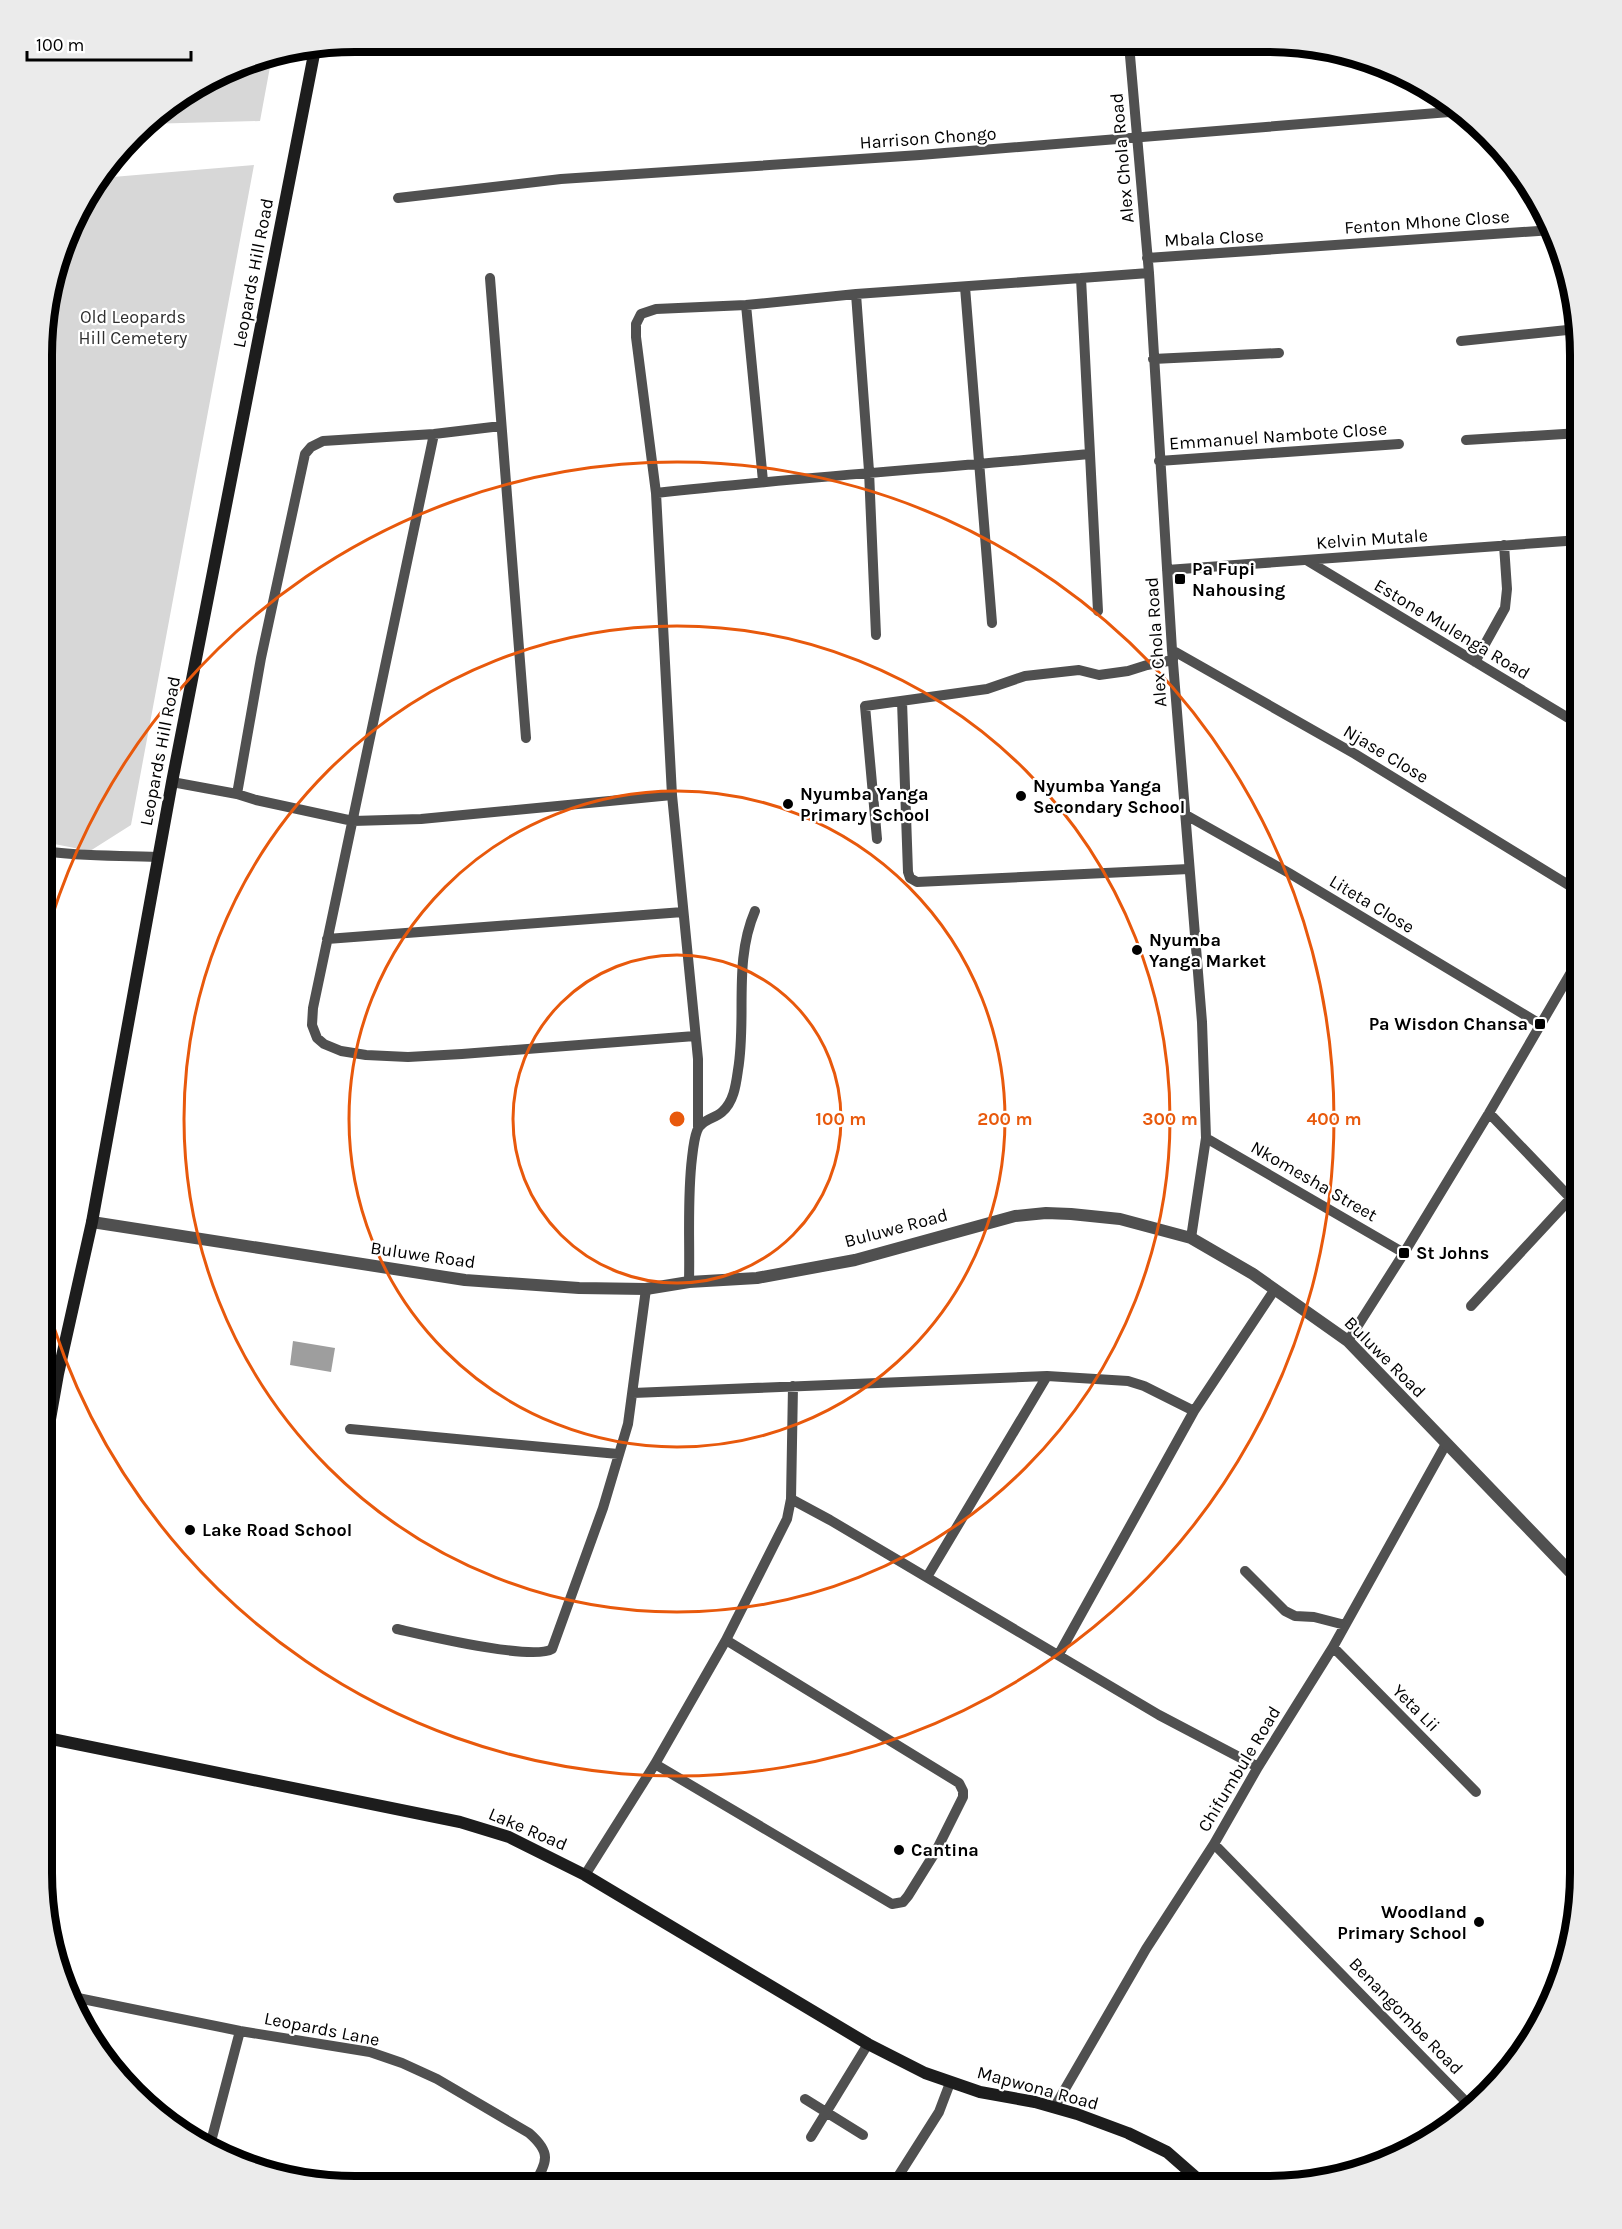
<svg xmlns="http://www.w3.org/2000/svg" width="1622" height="2229" font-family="Karla,sans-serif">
<rect width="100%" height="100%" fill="#fff"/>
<path fill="#d7d7d7" d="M272,56L260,121L145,124L149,120L255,59Z
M254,165L131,825L90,851L44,842L45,315L84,199L101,178Z"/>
<path fill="#9e9e9e" d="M293,1341L335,1348L331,1372L290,1365Z"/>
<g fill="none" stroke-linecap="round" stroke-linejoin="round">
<path stroke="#505050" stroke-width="10" d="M461,42L463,44L483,42
M1129,44L1149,273L1172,650L1202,1022L1206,1138L1191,1238
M398,198L561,179L920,155L1462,111
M1147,258L1553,230
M490,278L526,738
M1081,278L1149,273
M965,287L992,623
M856,294L869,471L876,635
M746,305L763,481
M1461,341L1577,329
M1153,359L1279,353
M434,434L313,1008L312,1025L317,1038L324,1044L341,1051L366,1055L408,1057L462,1054L695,1036
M1466,440L1580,433
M1159,461L1399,444
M656,493C800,477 944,468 1089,454
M1308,561L1580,725
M1167,570L1580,540
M1172,650L1355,754L1580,892
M1475,662L1505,608L1507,589L1504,545
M902,701L908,872L910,878L917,882L1189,869
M172,782L237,794L256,800L353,821L421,819L672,795
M237,794L261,658L305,454L311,447L323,441L434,434L501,426
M1186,815L1289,873L1540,1024
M877,839L865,706L987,689L1025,676L1079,670L1099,675L1128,671L1147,665L1173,660
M44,851C82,857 120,855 158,857
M327,939L683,912
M1489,1113L1580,1208
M698,1127V1059L672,795L656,493L636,337V324L641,314L656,309L746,305L856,294L1081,278L1098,611
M1206,1138L1404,1253
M689,1282C690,1241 687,1199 692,1158C693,1149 694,1139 697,1131C701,1120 714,1119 722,1112C734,1102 736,1084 738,1070C747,1017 733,962 755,911
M1471,1306L1571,1198
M1348,1341L1404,1253L1489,1113L1580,957
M633,1393L1047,1376L1128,1381L1144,1386L1194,1411
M350,1429L618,1454
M791,1499L830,1520L1159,1715L1258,1767
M1245,1571L1285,1611L1295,1616L1314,1617L1345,1625
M927,1577L1047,1376
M397,1629C424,1635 532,1661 552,1649L603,1508L628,1424L646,1289
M1333,1647L1476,1792
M1059,1654L1194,1411L1275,1289
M655,1764L892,1904L903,1902L908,1896L936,1851L963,1797V1791L959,1783L726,1640
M1214,1844L1473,2109
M585,1875L655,1764L726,1640L787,1519L791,1499L793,1386
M68,1996L240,2031L370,2052L402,2063L437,2079L529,2133C552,2153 547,2161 534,2185
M805,2099L863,2135
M1054,2108L1146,1949L1214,1844L1258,1767L1333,1647L1446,1444
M811,2137L868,2044
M209,2149L240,2031
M892,2186L939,2112L950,2083"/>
<path stroke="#505050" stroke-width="12" d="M92,1222L465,1280L579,1288L646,1289L689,1282L757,1278L855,1260L1015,1216L1046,1213L1071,1214L1120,1219L1191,1238L1253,1274L1348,1341L1579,1581"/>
<path stroke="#1d1d1d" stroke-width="12" d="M43,1459L58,1374L92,1222L172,782L315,49
M42,1737L460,1822L509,1837L585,1875L868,2044L925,2073L980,2092L1035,2102L1077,2114L1128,2133L1167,2152L1207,2187"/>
</g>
<g fill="none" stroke="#e8590c" stroke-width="3">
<circle cx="677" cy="1119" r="164"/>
<circle cx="677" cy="1119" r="328"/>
<circle cx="677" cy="1119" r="493"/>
<path d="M44 943A657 657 0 1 1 44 1295"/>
</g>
<g fill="#000" stroke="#fff" stroke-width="2">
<rect x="1174" y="573" width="12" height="12" rx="3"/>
<circle cx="1021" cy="796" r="6"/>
<circle cx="788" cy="804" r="6"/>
<circle cx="1137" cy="950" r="6"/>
<rect x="1534" y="1018" width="12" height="12" rx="3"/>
<rect x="1398" y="1247" width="12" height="12" rx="3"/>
<circle cx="190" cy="1530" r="6"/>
<circle cx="899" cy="1850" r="6"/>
<circle cx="1479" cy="1922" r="6"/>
</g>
<g text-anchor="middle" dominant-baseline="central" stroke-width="4.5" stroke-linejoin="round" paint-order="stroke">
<g font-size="18" fill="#000" stroke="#fff">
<text transform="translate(928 138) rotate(-4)">Harrison Chongo</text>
<text transform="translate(1122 158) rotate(-95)">Alex Chola Road</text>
<text transform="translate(1427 222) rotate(-4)">Fenton Mhone Close</text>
<text transform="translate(1214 238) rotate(-3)">Mbala Close</text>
<text transform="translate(253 273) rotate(-79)">Leopards Hill Road</text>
<text transform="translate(1278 436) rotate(-4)">Emmanuel Nambote Close</text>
<text transform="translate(1372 539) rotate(-4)">Kelvin Mutale</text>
<text transform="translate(1452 629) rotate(31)">Estone Mulenga Road</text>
<text transform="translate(1156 642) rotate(-94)">Alex Chola Road</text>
<text transform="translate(160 751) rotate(-79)">Leopards Hill Road</text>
<text transform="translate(1386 754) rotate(31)">Njase Close</text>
<text transform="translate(1372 904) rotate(31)">Liteta Close</text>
<text transform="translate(1314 1181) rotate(30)">Nkomesha Street</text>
<text transform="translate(896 1228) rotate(-15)">Buluwe Road</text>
<text transform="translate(423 1255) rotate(8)">Buluwe Road</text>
<text transform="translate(1385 1357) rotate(45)">Buluwe Road</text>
<text transform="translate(1416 1708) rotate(45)">Yeta Lii</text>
<text transform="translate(1239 1769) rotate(-59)">Chifumbule Road</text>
<text transform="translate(528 1829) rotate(23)">Lake Road</text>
<text transform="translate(1406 2016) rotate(46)">Benangombe Road</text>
<text transform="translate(322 2029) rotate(11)">Leopards Lane</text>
<text transform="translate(1038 2088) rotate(15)">Mapwona Road</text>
</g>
<g font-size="18" fill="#2e2e2e" stroke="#fff">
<text x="133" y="317">Old Leopards<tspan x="133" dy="21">Hill Cemetery</tspan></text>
</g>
<g font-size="18" font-weight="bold" fill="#000" stroke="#fff" text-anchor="start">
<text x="1192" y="569">Pa Fupi<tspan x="1192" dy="21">Nahousing</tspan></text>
<text x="1033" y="786">Nyumba Yanga<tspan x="1033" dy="21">Secondary School</tspan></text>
<text x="800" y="794">Nyumba Yanga<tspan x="800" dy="21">Primary School</tspan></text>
<text x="1149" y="940">Nyumba<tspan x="1149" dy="21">Yanga Market</tspan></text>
<text x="1528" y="1024" text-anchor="end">Pa Wisdon Chansa</text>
<text x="1416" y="1253">St Johns</text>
<text x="202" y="1530">Lake Road School</text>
<text x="911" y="1850">Cantina</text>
<text x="1467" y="1912" text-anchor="end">Woodland<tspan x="1467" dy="21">Primary School</tspan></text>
</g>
</g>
<path d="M0 0H1622V2229H0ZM355 52H1267A303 303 0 0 1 1570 355V1873A303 303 0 0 1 1267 2176H355A303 303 0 0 1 52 1873V355A303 303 0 0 1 355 52Z" fill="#ebebeb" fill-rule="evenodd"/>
<path fill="none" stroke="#000" stroke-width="8" d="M355 52H1267A303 303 0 0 1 1570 355V1873A303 303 0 0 1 1267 2176H355A303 303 0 0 1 52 1873V355A303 303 0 0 1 355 52Z"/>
<circle cx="677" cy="1119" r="9" fill="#e8590c" stroke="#fff" stroke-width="3"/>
<g font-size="18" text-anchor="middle" font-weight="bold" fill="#e8590c" stroke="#fff" stroke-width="4.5" stroke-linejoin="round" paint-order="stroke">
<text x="841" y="1125">100 m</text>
<text x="1005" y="1125">200 m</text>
<text x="1170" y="1125">300 m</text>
<text x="1334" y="1125">400 m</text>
</g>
<path d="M27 51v9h164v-9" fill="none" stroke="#000000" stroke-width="3"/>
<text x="36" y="51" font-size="18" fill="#000000" stroke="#ffffff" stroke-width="4.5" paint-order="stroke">100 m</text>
</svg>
